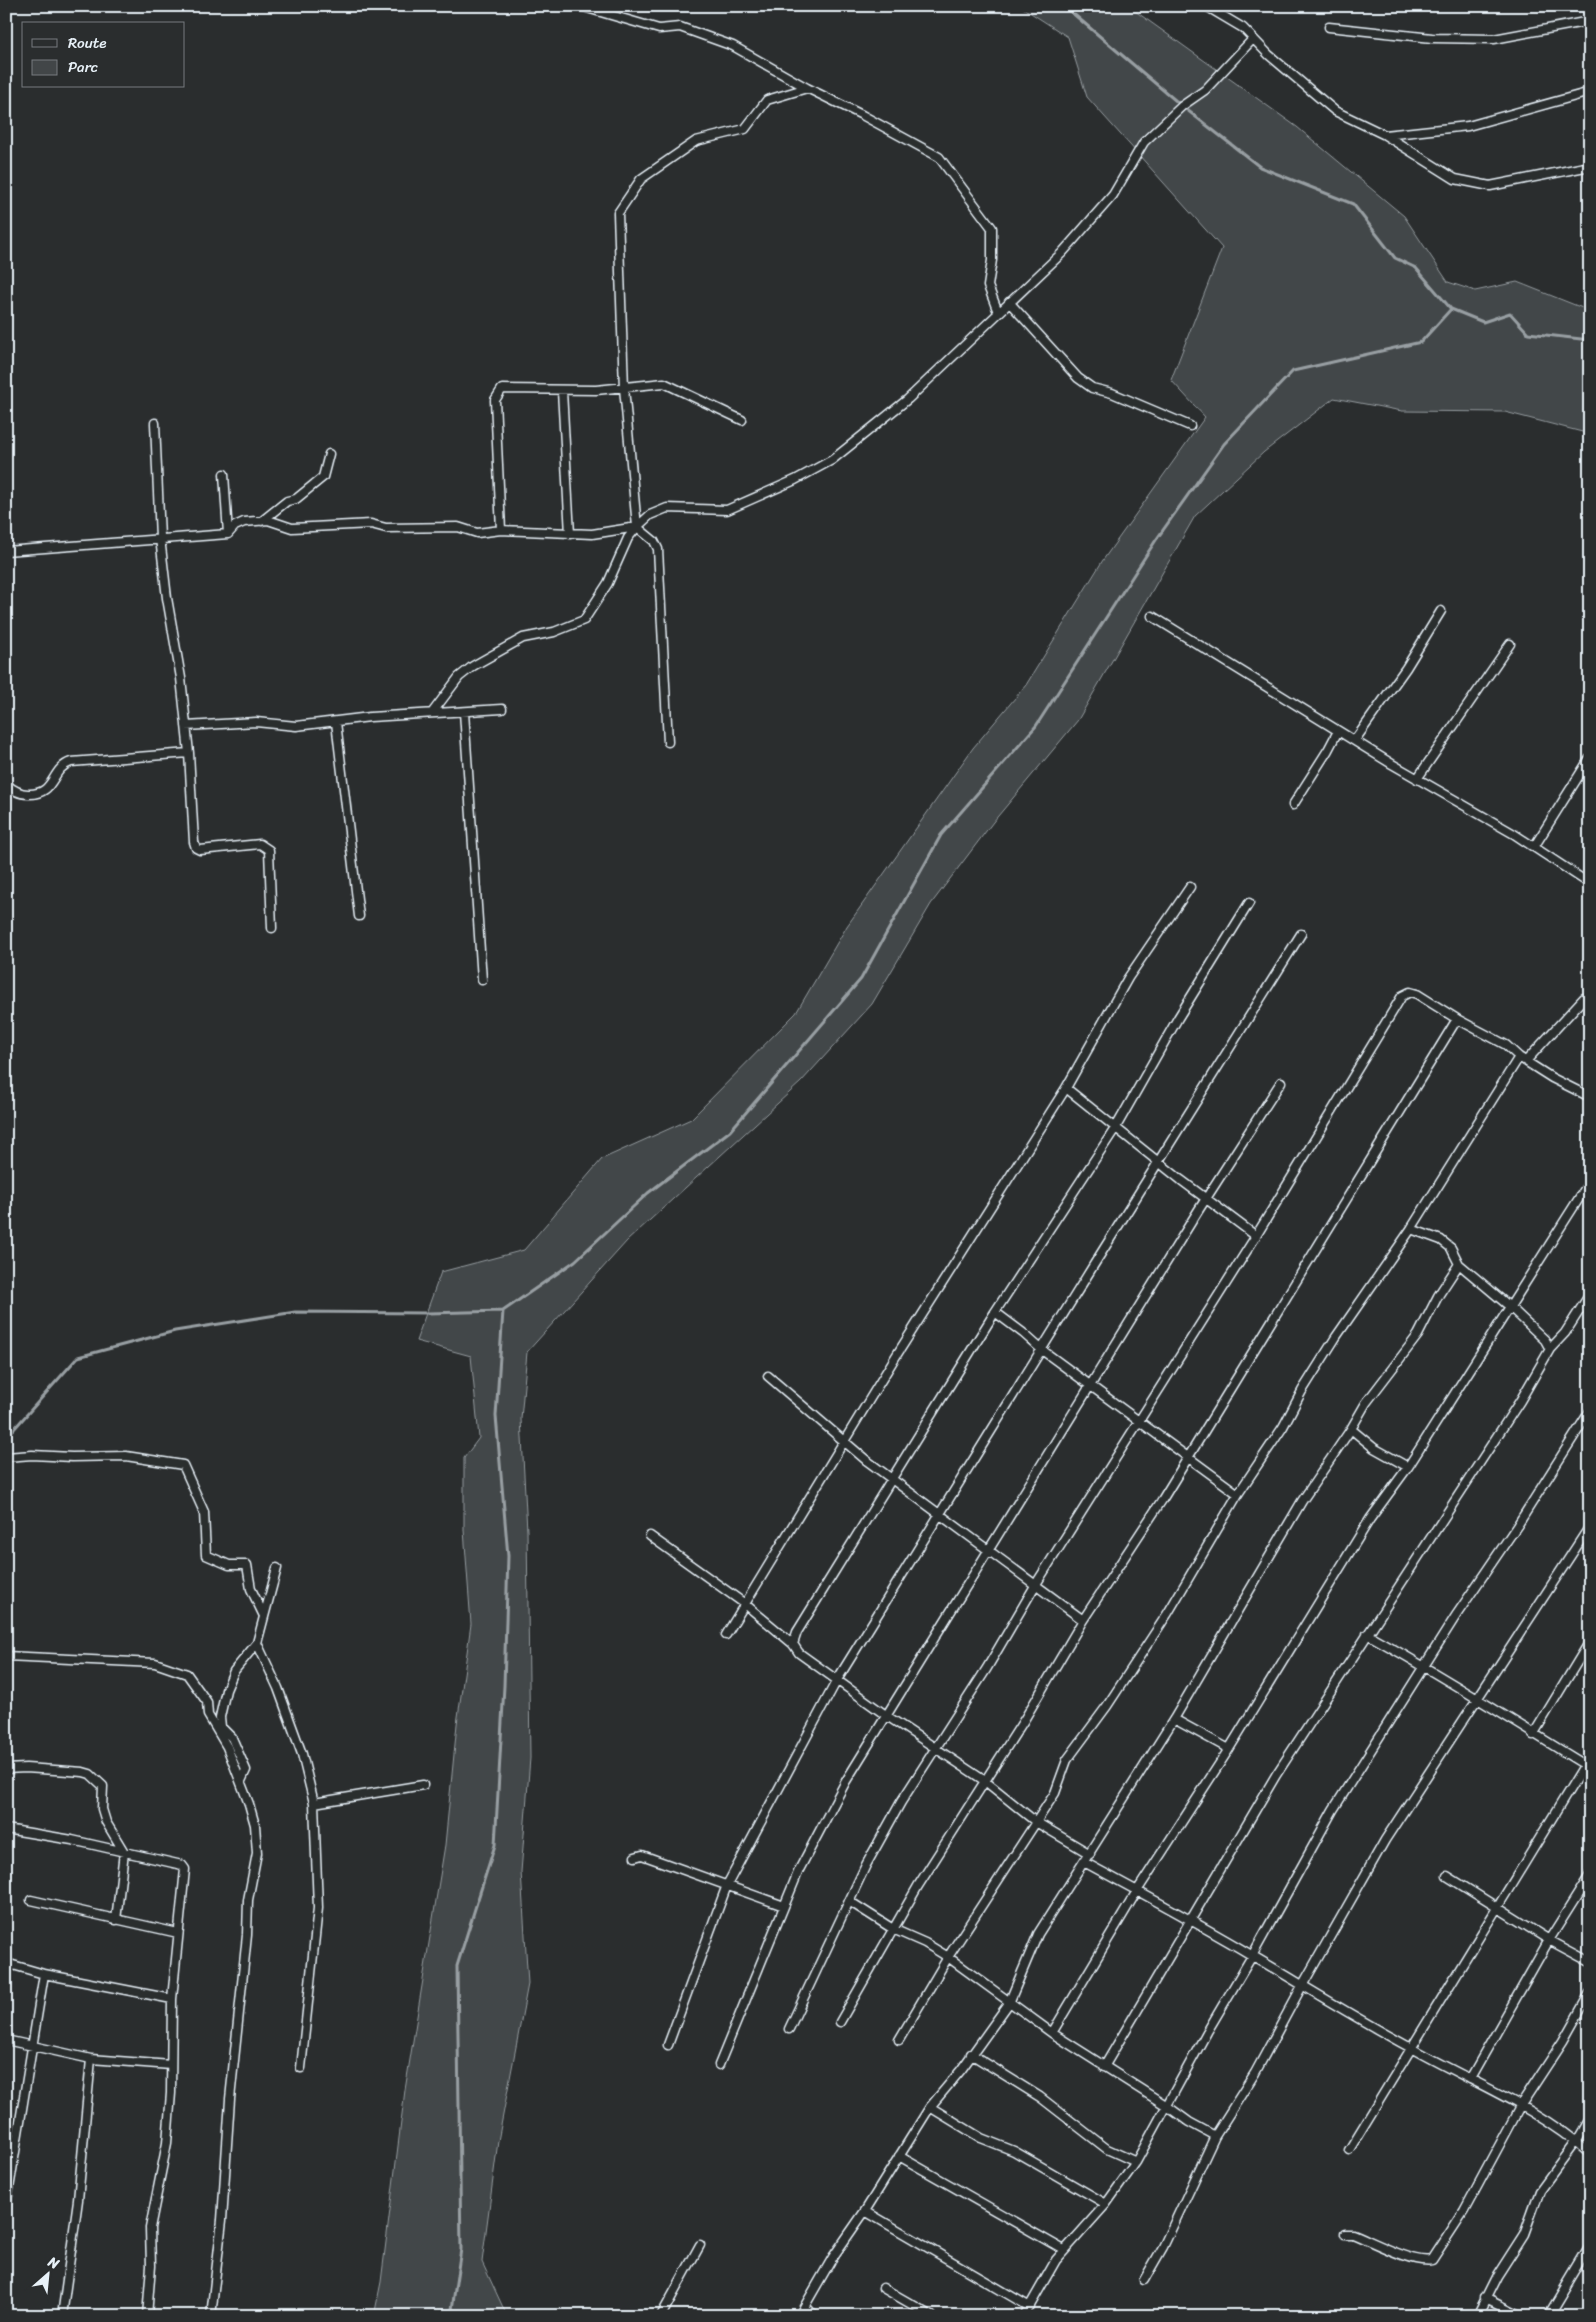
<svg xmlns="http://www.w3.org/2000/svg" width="1596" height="2322" font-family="Sriracha,sans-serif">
<rect width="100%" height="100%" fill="#2a2d2e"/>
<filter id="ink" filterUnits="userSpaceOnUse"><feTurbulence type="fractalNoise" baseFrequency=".02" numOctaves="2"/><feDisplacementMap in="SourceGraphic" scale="10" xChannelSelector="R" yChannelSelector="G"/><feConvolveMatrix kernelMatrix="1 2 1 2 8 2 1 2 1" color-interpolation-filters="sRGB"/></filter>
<g filter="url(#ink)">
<path fill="#424648" stroke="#959ca0" d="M1020,6H1128L1297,127L1404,216L1448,282L1475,291L1517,282L1590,311V434L1505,412L1402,411L1334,398L1264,452L1195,516L1078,720L993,822L931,904L872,1004L801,1082L627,1241L527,1352L521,1419L527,1531L530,1758L521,1872L528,1984L498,2141L482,2262L507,2316H374L381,2282L405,2090L445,1845L457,1724L471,1624L464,1530V1458L479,1438L471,1356L416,1341L441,1272L524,1250L602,1159L691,1119L796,1013L847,926L973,748L1026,685L1103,560L1205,417L1171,380L1222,248L1087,97L1068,37Z"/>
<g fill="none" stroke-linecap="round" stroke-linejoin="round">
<path stroke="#989fa3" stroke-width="3" d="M1064,6L1182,106L1260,167L1353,204L1395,258L1416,268L1451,309L1483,322L1510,313L1528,333L1590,340
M6,1438L78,1357L175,1331L295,1312L428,1313L503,1311
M452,2309L461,2316
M451,2316L461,2249L457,1966L495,1845L504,1686L508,1556L496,1416L503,1311L575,1261L648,1193L730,1131L861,979L941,835L1036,726L1156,540L1224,444L1293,371L1421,342L1451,309"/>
<defs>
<path id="minor" d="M580,6L659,29L680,27L733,46L807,88L862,115L939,157L992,228V260L988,286L998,312
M1206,6L1243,28L1269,55L1335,111L1385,135L1468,126L1590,92
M1329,27L1432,38L1494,39L1590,21
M1385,135L1455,179L1490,186L1590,166
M1009,302L1078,378L1092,388L1112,393L1190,426
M562,391L570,534
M155,423L160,538L167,598L181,678L189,753L194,842L196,848L200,850L260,844L269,850L272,928
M224,474L228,534
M262,521L287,501L296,499L323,477L329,454
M501,530L495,400L502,389L596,390L664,383L742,420
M6,551L228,534L235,526L244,522L268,520L292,528L371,524L386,528L458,527L477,533L501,530L592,534L637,527L650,515L667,508L727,510L795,480L832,460L908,399L1062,253L1113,195L1144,142L1182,106L1205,90L1252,40
M1152,616L1392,764L1514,834L1590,884
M464,712L482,980
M432,713L459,677L473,666L523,638L554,632L584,620L608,583L628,538L637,527
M336,722L359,916
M186,726L256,722L296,726L370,717L502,709
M1355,740L1406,668L1441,611
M668,742L658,549L654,541L637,527L624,388L618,213L641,179L696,141L745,129L767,100L807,88
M1417,779L1510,644
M6,784C13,790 19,794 28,794C56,795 50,769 71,762L189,753
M1293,805L1328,750L1338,731
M1534,847L1590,758
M1526,1061L1584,998
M1066,1088L1181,1180L1256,1236
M1411,1229L1441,1240L1451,1248L1459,1264L1509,1306L1545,1340L1550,1349
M995,1312L1023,1333L1042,1350L1238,1494
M768,1376L866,1460L1083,1620
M1351,1429L1374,1448L1408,1467
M6,1457L32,1455L72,1457L126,1456L183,1465L204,1512L206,1555L229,1565H247L251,1589L264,1616
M650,1536L745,1604L793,1644L799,1653L887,1716L985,1781L1036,1822L1090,1854
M1367,1634C1443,1676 1516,1723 1590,1768
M726,1635L896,1356L1066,1088L1128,978L1190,887
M257,1643L278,1688L302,1754L314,1803L318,1908L301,2068
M793,1644L797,1632L995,1312L1116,1127L1178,1018L1249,903
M6,1656L155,1663L187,1674L207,1702L208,1715L227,1747L249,1804L255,1825L257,1853L248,1900L247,1935L230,2099L222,2220L211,2316
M1174,1719L1229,1749
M1533,1735L1590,1641
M6,1769L26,1768L83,1772L90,1774L103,1786L102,1809L106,1822L124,1852L116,1920
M241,1781L246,1770L232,1738L221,1727L220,1717L226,1690L234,1671L257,1643L277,1568
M314,1803L423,1785
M6,1829L72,1840L182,1865L185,1869L172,1999L171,2093L167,2143L150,2228L151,2266L147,2316
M635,1857L642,1855L784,1906
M1084,1862C1141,1893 1198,1923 1253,1956C1306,1987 1357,2019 1411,2048C1471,2082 1538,2107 1590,2154
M1447,1876L1549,1940L1590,1962
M31,1900L178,1933
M849,1901L893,1929L925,1943L948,1957L1052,2033L1167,2106L1189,2122L1215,2136
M6,1963L44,1974L172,1999
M840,2022L918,1886L1024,1720L1083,1620L1162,1500L1457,1019
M789,2029L866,1865L901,1802L987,1668L1036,1584L1256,1236L1402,996L1410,992L1417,994L1457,1019L1506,1045L1519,1057L1552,1078L1590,1097
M1052,2033L1137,1891L1229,1749L1370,1519L1408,1467L1590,1181
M6,2040L91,2059
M899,2040L948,1957L1055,1793L1067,1760L1107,1706L1168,1613L1238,1494L1283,1427L1302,1391L1336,1337L1411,1229L1519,1057
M668,2045L727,1885L837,1680L1095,1263L1301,934
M971,2054L1040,2097L1107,2149L1136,2162
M719,2065L799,1870L846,1781L1198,1211L1281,1082
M1104,2067L1276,1775L1520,1401L1550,1349L1565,1333L1590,1294
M1470,2079L1549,1940L1590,1875
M930,2107L981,2138L1014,2151L1106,2204
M1349,2150L1590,1756
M899,2156L1064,2250
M6,2207L44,1974
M865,2211L1030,2307
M1345,2234H1353C1371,2241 1414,2264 1432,2260L1464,2211L1521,2105L1563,2041L1590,1993
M1144,2280L1163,2247L1215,2136L1255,2073L1302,1986L1385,1840L1590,1526
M883,2288L932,2316
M1485,2298L1521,2316
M804,2308L817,2316
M62,2316L78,2200L91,2059L171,2065
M661,2316L700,2245
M799,2316L833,2257L865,2211L930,2107L961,2070L1009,2003L1038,1934L1174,1719L1302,1501L1351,1429L1366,1403L1418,1335L1438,1296L1459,1264
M1024,2316L1056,2260L1106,2204L1136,2162L1207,2032L1252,1956L1333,1810L1457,1614L1517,1526L1590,1411
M1477,2316L1497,2276L1524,2234L1540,2190L1576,2141L1590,2117
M1548,2316L1590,2246"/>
</defs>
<use href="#minor" stroke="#e8f1f8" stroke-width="11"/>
<use href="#minor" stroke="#2a2d2e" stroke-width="8"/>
</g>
</g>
<rect width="1596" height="2322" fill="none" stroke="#2a2d2e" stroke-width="25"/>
<rect x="12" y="12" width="1571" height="2297" fill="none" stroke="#e8f1f8" stroke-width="2" filter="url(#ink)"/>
<rect x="22" y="22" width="162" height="65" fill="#2a2d2e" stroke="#767b7f"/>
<rect x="32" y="39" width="25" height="8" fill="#2a2d2e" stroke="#767b7f"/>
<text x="68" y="48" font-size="15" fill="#e8f1f8">Route</text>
<rect x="32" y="60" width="25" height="15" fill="#424648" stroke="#767b7f"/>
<text x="68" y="72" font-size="15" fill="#e8f1f8">Parc</text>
<g transform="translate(48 2274) rotate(27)" stroke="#2a2d2e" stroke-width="4" paint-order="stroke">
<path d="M0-4L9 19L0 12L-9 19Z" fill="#e8f1f8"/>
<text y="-8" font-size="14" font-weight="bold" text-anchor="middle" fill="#e8f1f8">N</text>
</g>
</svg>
